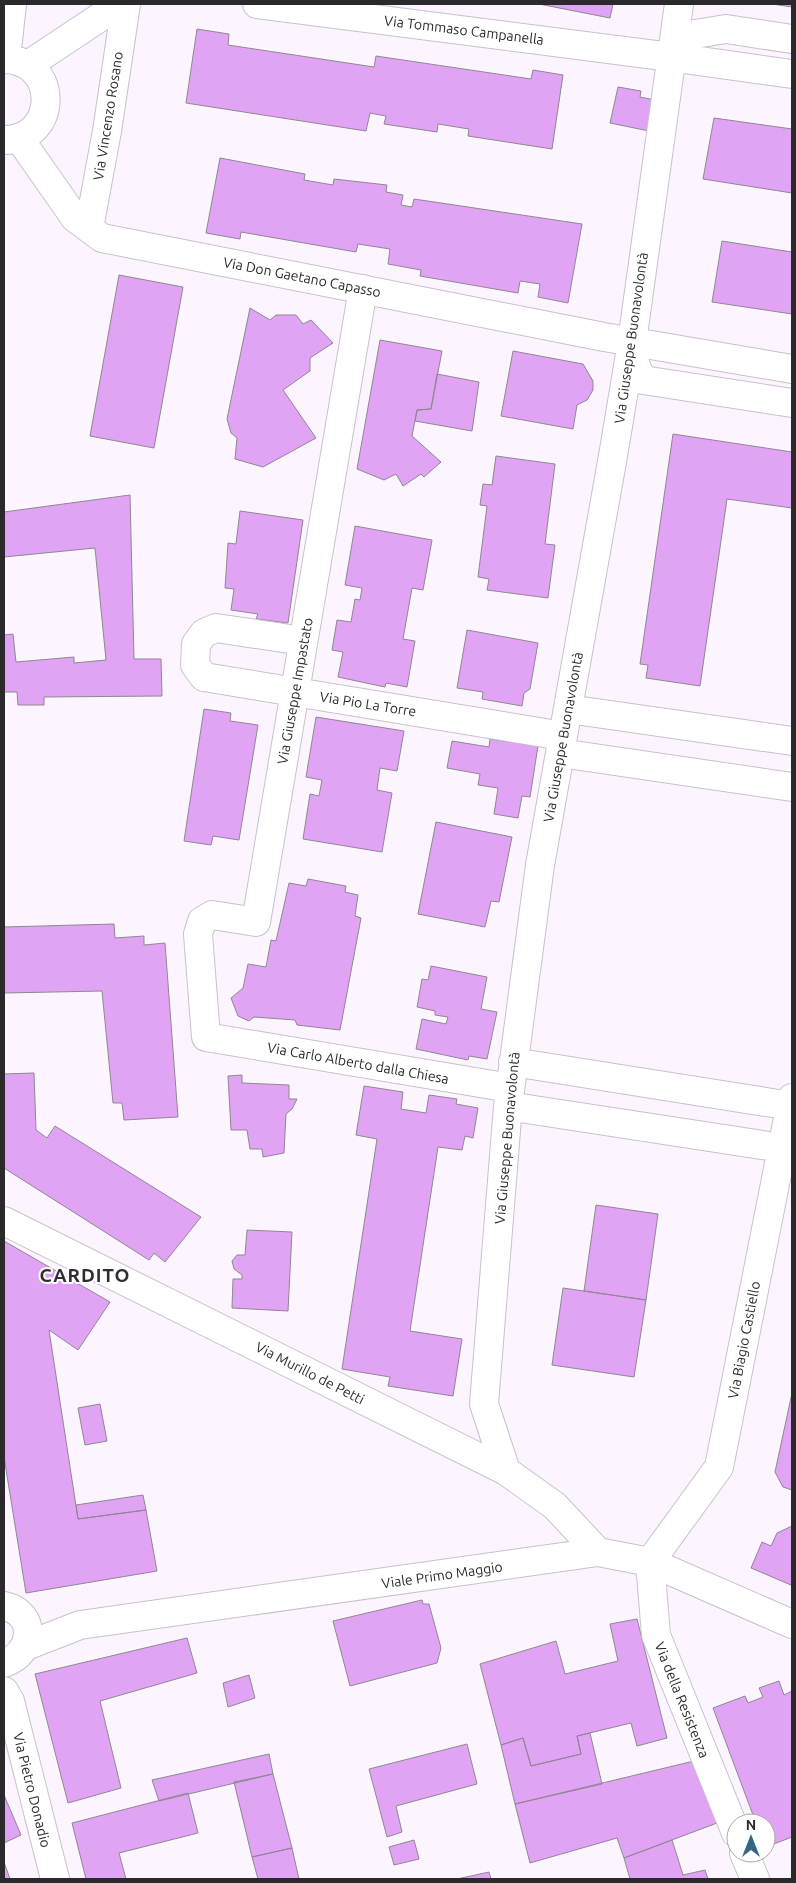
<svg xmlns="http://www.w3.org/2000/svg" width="796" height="1883" font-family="Ubuntu,sans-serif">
<rect width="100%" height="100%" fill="#fcf4ff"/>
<path fill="#e1a3f4" stroke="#8f8891" d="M539,4H613L610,18Z
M772,4H792V7Z
M197,29L229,34L228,45L374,67L376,56L531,79L533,70L563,75L552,149L468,136L469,129L438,124L437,132L384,124L386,116L370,113L366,131L186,103Z
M618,87L641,91L640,97L655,100L649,131L610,123Z
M714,118L792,129V193L703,179Z
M220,158L305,174L304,180L333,185L334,179L387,185L386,192L403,195L401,205L412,207L414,199L582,224L568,303L538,297L540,284L520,281L518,293L420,276L421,270L388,264L390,249L358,244L356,252L241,232L240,239L206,233Z
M722,241L792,252V314L712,302Z
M119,275L183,287L154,448L90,436Z
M250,308L270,320L276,315H296L303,324L311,320L333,343L310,358V371L283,390L316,438L263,467L235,459L237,438L231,433L227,419Z
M380,340L442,351L431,409L417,410L412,436L441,462L424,477L421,474L403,486L396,474L384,480L357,469Z
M513,351L583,364L593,381V390L587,400L577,405L573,429L501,416Z
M437,374L479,382L472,431L415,421L417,410L431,409Z
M673,434L792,452V508L727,499L700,686L646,678L648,665L640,664Z
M496,456L555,464L545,544L555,545L548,598L487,590L489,579L478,577L487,506L480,505L483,484L492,485Z
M130,495L134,659H161L162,696L44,697V705H18L17,692H4V635L13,634L16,662L74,657V663L106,660L95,548L4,557V512Z
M240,511L303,520L288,623L256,619L258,614L231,610L234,589L225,588L228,543L236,544Z
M355,526L432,540L423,590L412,588L403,639L415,641L407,687L386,683L385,687L338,677L343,652L332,650L337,620L351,622L355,599L360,600L362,588L345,585Z
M467,630L538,643L530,689L524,693L522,706L482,699L483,692L457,688Z
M204,709L231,713L230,721L258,725L239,840L213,836L211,845L184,841Z
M316,717L404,731L397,771L380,768L377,790L392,793L382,852L303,839L310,794L319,796L322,780L306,777Z
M490,739L538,746L530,797L522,796L518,818L494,814L498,788L478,785L480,774L447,768L452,741L489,747Z
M436,822L512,837L499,902L491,901L485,927L418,914Z
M308,879L346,886L345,892L358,895L355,916L361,918L340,1030L297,1025L295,1020L254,1017L249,1021L238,1016L231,998L243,988L248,964L266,967L271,940L276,941L289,883L306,886Z
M114,924L115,938L144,936V945L165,943L178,1117L124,1120L122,1103H113L102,991L4,993V927Z
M431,966L487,977L481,1009L497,1012L487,1059L469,1056L468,1060L416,1049L422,1019L446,1024L448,1017L435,1015V1011L417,1007L422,979L428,980Z
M34,1073L36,1130L47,1138L55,1126L201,1217L165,1262L154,1253L149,1260L4,1168V1074Z
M242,1075V1083L289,1085V1099H297L292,1109L286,1114L284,1153L263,1157L262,1149H250L247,1130H231L228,1076Z
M364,1086L403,1092L401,1109L426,1113L429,1095L457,1099L456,1104L478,1108L473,1138L465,1136L462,1150L438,1147L410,1331L462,1339L453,1396L388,1386L390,1377L342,1369L377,1139L356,1135Z
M596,1205L658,1214L646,1300L584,1291Z
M247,1230L292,1232L288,1311L232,1308L233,1279H242V1275L234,1269L232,1261L237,1255H245Z
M4,1241L110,1302L78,1350L49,1330L78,1519L146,1510L157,1571L26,1593L4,1457Z
M563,1288L646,1300L634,1377L552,1365Z
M792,1393V1490L783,1487L775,1472Z
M100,1404L107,1441L85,1445L78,1408Z
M143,1495L146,1510L78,1519L76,1505Z
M792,1526V1583L791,1585L751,1568L762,1542L771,1546L777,1533Z
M422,1600L423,1604H429L441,1648L437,1663L350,1686L333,1621Z
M637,1619L667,1738L637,1746L631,1723L577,1736L581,1754L531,1766L523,1738L501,1745L480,1664L556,1641L565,1674L618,1661L610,1624Z
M187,1638L197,1673L100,1701L121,1788L68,1803L35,1674Z
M249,1675L255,1698L228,1707L223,1683Z
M779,1681L784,1695L792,1691V1837L766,1847V1823H756L713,1708L745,1696L748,1703L763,1697L759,1688Z
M590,1733L602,1784L515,1804L501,1745L523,1738L531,1766L581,1754L577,1736Z
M467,1744L477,1784L396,1806L402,1832L387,1837L369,1769Z
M269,1754L273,1774L159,1801L152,1780Z
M694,1761L717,1823L624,1858L617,1838L530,1863L515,1804Z
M273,1774L292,1848L252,1857L234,1782Z
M188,1793L198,1833L119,1853L126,1879H86L72,1823Z
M4,1795L21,1835L4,1843Z
M414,1840L419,1859L394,1865L389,1847Z
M672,1840L683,1875L705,1870L708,1879H630L624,1858Z
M292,1848L299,1879H258L252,1857Z
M4,1862L10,1879H4Z
M489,1872L491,1879H457Z"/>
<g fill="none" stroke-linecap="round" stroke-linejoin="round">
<defs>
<path id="minor" d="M257,4L671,57L792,74
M671,57L695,34L726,29L792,39
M28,65L120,4
M19,138L75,218L102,238L604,337L792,369
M89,228L107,131L126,4
M363,289L256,922L212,915L202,921L198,934L206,1037L510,1088
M632,346L636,367L643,380L792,403
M303,641L216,628L204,633L196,644L195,665L204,677L563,736
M568,709L792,741
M560,753L792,787
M513,1062L791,1106
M508,1106L782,1148
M4,1221L506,1471L555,1506L598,1552
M506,1471L484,1404L508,1106L540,865L613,456L632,342L679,4
M26,1646L80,1625L598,1552L650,1562L792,1624
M736,1833L656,1635L650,1562L719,1467L792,1098
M744,1853L755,1879"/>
<path id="major" d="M4,59C60,60 59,140 4,140
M6,59L12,4
M4,1606C37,1613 35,1653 4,1663
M4,1691L10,1701L55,1879"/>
</defs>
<use href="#minor" stroke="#c9c1cc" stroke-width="30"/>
<use href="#major" stroke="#c9c1cc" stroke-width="30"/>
<use href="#minor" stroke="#fff" stroke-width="28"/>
<use href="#major" stroke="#fff" stroke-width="28"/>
</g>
<g text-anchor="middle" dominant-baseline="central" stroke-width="4" stroke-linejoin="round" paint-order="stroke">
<g font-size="14" fill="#2c292d" stroke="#fff">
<text transform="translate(464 30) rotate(7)">Via Tommaso Campanella</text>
<text transform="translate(108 116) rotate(-81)">Via Vincenzo Rosano</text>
<text transform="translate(302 277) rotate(11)">Via Don Gaetano Capasso</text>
<text transform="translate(631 338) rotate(-82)">Via Giuseppe Buonavolontà</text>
<text transform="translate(295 691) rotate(-80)">Via Giuseppe Impastato</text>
<text transform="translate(368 704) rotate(9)">Via Pio La Torre</text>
<text transform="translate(563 737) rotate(-80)">Via Giuseppe Buonavolontà</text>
<text transform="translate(358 1063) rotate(10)">Via Carlo Alberto dalla Chiesa</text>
<text transform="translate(507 1138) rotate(-85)">Via Giuseppe Buonavolontà</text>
<text transform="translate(744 1340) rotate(-79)">Via Biagio Castiello</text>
<text transform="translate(310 1373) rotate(27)">Via Murillo de Petti</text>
<text transform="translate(442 1575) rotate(-8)">Viale Primo Maggio</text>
<text transform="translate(682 1700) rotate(68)">Via della Resistenza</text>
<text transform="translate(32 1790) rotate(76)">Via Pietro Donadio</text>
</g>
<g font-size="19" font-weight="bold" letter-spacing="1" fill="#312b33" stroke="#fff">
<text x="85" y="1275">CARDITO</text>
</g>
</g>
<rect width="796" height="1883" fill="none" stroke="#2c292d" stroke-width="10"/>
<g transform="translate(751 1838)"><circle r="24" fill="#ffffff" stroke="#aba9ab"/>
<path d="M0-4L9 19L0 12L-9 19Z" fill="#356785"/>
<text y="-8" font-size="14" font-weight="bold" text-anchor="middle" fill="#2c292d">N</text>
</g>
</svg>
